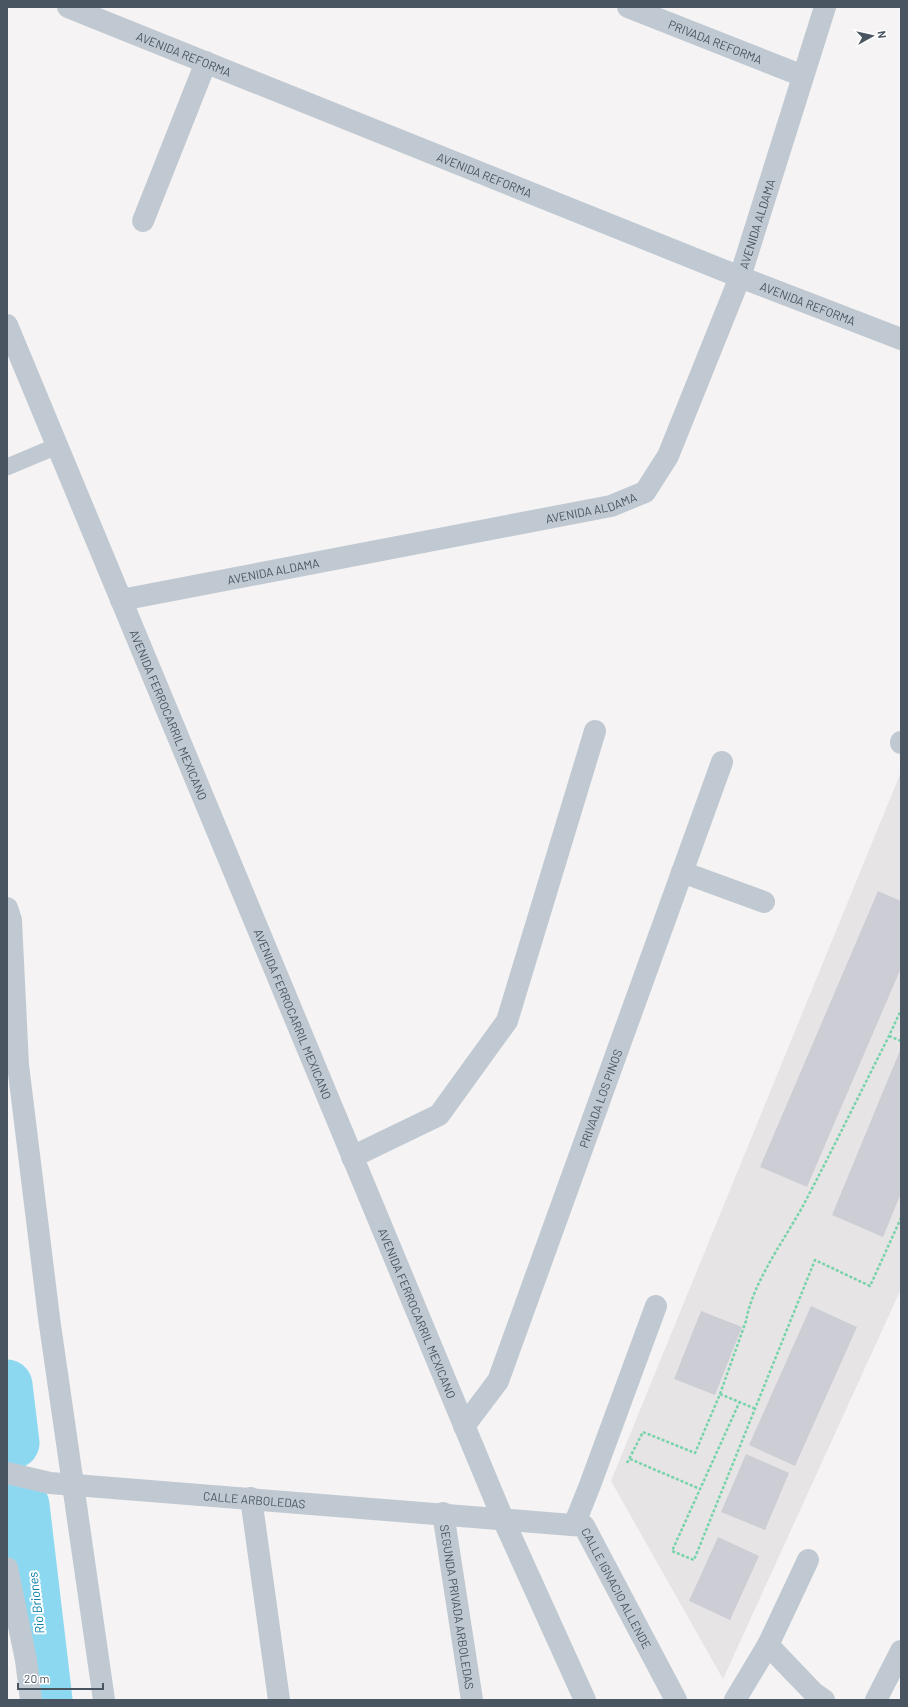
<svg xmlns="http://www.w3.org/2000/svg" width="908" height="1707" font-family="Barlow,sans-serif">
<rect width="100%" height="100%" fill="#f5f3f3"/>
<path fill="#e6e4e5" d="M901,772V1289L723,1679L611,1481Z"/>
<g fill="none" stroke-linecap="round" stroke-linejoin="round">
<path stroke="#8dd8f1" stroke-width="51" d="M7,1385L14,1443
M24,1505L47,1700"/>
</g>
<path fill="#cdced5" d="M878,891L901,901V968L807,1187L760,1167Z
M901,1048V1193L883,1237L832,1215Z
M811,1306L857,1327L795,1466L749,1445Z
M701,1311L742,1327L715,1395L674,1379Z
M746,1454L789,1473L765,1530L721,1512Z
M718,1537L759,1556L730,1620L689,1601Z"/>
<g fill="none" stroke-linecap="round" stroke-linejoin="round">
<path stroke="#77d3a9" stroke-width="2.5" stroke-dasharray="3 2" stroke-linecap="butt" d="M889,1036L901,1041
M720,1394L756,1409
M740,1401L672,1551L694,1560L815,1260L870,1286L901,1218
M630,1459L700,1489
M627,1463L643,1432L695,1453L720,1394L746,1321C753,1281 786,1238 805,1202C834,1147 861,1091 889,1036L901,1010"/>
<path stroke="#c0c9d2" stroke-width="17" d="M7,467L57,446"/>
<g stroke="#c0c9d2" stroke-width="22">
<path id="s1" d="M68,7L740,277L901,339"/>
<path id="s2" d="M628,7L803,76"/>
<path d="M143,221L206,62"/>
<path id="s3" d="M7,325L503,1519L585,1700"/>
<path id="s4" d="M121,600L611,506L645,492L668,456L740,277L825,7"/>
<path d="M901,743V742"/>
<path d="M682,872L764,902"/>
<path d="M7,908L11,920L18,1065L49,1318L104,1700"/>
<path d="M352,1157L439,1115L507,1021L595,731"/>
<path id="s5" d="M464,1426L498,1381L722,762"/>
<path id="s6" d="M7,1473L50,1483L584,1526L676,1700"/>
<path d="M251,1498L279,1700"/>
<path id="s7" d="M443,1513L472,1700"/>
<path d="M574,1525L590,1485L656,1306"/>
<path d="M7,1568L26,1660L31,1700"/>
<path d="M768,1645L814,1693L824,1700"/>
<path d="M735,1700L768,1645L808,1560"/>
<path d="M876,1700L901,1651"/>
</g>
</g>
<g text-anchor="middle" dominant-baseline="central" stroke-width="4" stroke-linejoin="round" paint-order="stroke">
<g font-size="12" fill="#495561" stroke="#fff">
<text stroke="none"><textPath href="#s2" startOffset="94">PRIVADA REFORMA</textPath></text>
<text stroke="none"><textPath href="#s1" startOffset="125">AVENIDA REFORMA</textPath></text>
<text stroke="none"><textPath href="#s1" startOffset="449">AVENIDA REFORMA</textPath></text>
<text stroke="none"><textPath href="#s4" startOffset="827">AVENIDA ALDAMA</textPath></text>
<text stroke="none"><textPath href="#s1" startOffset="797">AVENIDA REFORMA</textPath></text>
<text stroke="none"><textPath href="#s4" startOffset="479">AVENIDA ALDAMA</textPath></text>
<text stroke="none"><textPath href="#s4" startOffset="155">AVENIDA ALDAMA</textPath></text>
<text stroke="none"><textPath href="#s3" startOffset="422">AVENIDA FERROCARRIL MEXICANO</textPath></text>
<text stroke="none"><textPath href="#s3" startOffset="746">AVENIDA FERROCARRIL MEXICANO</textPath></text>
<text stroke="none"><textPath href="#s5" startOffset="357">PRIVADA LOS PINOS</textPath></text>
<text stroke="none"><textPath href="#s3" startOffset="1070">AVENIDA FERROCARRIL MEXICANO</textPath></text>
<text stroke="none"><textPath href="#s6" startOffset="249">CALLE ARBOLEDAS</textPath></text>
<text stroke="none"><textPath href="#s6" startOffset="650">CALLE IGNACIO ALLENDE</textPath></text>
<text stroke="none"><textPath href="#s7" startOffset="95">SEGUNDA PRIVADA ARBOLEDAS</textPath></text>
</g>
<g font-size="13" font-style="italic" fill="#077fa7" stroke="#fff">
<text transform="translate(36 1603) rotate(-97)">Rio Briones</text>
</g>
</g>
<rect width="908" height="1707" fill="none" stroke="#495561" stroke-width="16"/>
<g transform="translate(872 36) rotate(82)" stroke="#ffffff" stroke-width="3" paint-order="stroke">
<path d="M0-3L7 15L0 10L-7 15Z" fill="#495561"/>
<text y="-6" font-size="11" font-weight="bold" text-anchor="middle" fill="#495561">N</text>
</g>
<path d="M18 1683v6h85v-6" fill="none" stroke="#495561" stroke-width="2"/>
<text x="24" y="1683" font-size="12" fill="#495561" stroke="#ffffff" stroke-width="3" paint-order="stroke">20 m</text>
</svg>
